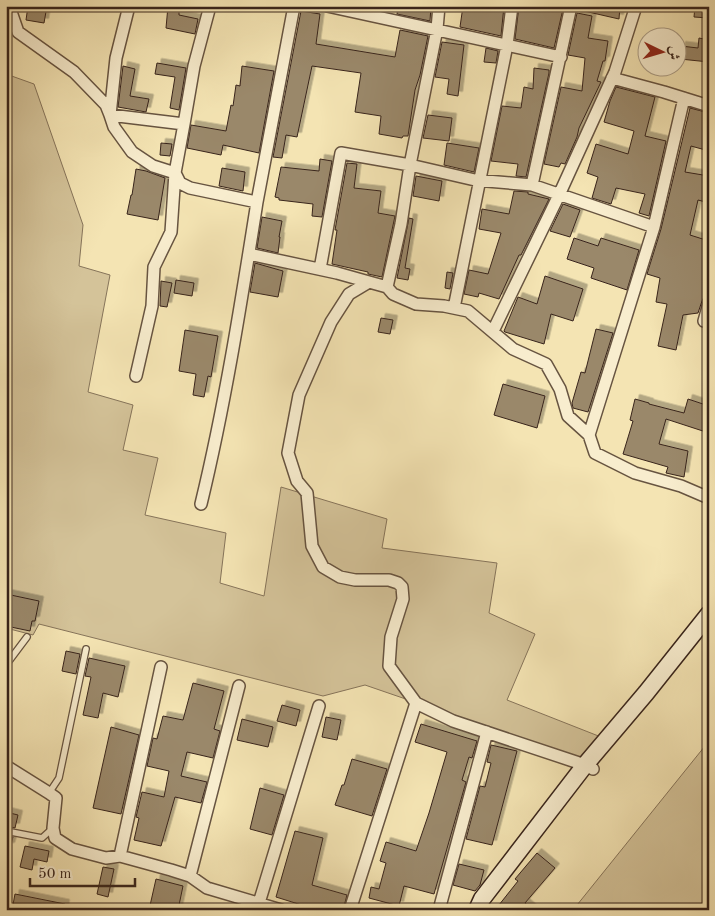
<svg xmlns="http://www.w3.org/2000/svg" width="715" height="916" font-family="'Old Standard TT',Amiri,serif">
<defs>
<filter id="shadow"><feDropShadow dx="4.5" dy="-4.5" stdDeviation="0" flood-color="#0004"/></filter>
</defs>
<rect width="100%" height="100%" fill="#f4e4b3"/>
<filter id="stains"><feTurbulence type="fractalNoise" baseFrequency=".004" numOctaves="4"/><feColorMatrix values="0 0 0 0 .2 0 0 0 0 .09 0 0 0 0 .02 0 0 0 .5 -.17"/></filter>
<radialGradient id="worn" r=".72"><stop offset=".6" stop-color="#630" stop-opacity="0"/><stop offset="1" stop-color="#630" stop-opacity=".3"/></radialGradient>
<path fill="#d4c399" stroke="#86745a" d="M6,74L34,84L83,225L79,266L110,275L88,392L133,405L123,450L158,458L145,515L226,533L220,583L264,596L281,487L387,519L382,548L497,563L489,613L535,634L507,700L601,737L583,760L365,685L323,696L39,624L33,635L6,628Z
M709,741V910H573Z"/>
<path fill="#9a886a" stroke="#38241b" filter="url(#shadow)" d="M28,6H47L44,23L26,20Z
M168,6L179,7V15L198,19L195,34L166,28Z
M398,6H431L430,21L397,14Z
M463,6H504L501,36L460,27Z
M519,6H559V9H563L554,48L515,39Z
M584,6H620L619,19L584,11Z
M695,6H709V18L694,17Z
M301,11L320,14L316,44L395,57L400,30L428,36L420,75L415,90L408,136H403L402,138L379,134L381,116L355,112L361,73L312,66L297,137L286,135L282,158L273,157Z
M577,13L592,16L588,38L608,41L605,61H603L597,81L601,82L579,128L577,137L565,164L561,163L559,167L544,164L561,87L582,91L585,58L568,55Z
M699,38L709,40V62L680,59L681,46L698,48Z
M442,42L464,45L458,96L447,94L449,79L435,77Z
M486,48L498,51L496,63L484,62Z
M157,63L186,68L179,110L170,108L175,77L155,74Z
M123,66L135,69L130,96L149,99L146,112L118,107Z
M242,66L274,71L259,153L223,145L221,155L187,148L191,125L226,131L231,105L233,106L236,85L240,86Z
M534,68L549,70V73L526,177L516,176L518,164L491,161L502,106L521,108L524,87L533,89Z
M616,87L655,97L645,136L666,141L649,216L639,213L645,194L616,188L611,204L592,198L598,177L587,173L596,144L628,154L634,131L604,122L610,101Z
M690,108L709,113V151L691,146L685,172L709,176V203L698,200L690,235L709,241V296L704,297L702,301L698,313L683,315L676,350L658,346L667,304L656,302L660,278L647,274L661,229Z
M428,115L452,118L449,141L423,138Z
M161,143L172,144L170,156L160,155Z
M447,143L479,148L474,172L444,165Z
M320,159L332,161L322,217L312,216L313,204L279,200V198L275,197L281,167L319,171Z
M347,163L357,164L354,188L381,191L378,213L395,216L382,277L368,274V272L332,264L337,230H335Z
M222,168L245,172L243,191L219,186Z
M136,169L146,171L165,178L158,220L127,214L131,195H132Z
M416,176L442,181L439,201L413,196Z
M514,191L528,192V194L549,199L521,255H519L499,299L479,293L478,297L464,294L469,270L488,274L501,233L479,229L482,209L509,214Z
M563,204L580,210L570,237L550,231Z
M262,217L282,221L279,237H280L278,253L257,248Z
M409,218L413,219L405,268L410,269L408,280L397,278Z
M574,238L598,246L601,238L639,250L627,290L591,278L594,268L567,259Z
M255,263L283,271L278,297L250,292Z
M447,272L453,273L450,289L445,288Z
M545,276L583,289L573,321L551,314L544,344L505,332L504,331L518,297L537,304Z
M176,280L194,283L192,296L174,293Z
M161,281L172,283L167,307L160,306Z
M381,318L393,320L390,334L378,332Z
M596,329L613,333L588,412L573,408L572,403L581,372L585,373Z
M185,330L218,336L211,377L208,376L204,397L193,395L196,374L179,371Z
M503,384L545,396L537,428L494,415Z
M635,399L649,403V404L684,413L688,399L709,406V433L666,419L659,444L688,451L684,477L666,473L668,467L623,454L633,421L630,420Z
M6,594L39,601L35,621H32L30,631L6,626Z
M66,651L80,654L76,674L62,671Z
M89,658L125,666L118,697L103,693L98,718L83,715L91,677L85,676Z
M193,683L224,691L214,729L220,731L213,758L187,752L181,776L207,782L201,803L175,797L161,846L134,840L139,818L136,817L142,792L164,797L169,771L147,766L153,738L157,739L163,716L183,720Z
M282,705L300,710L296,726L277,721Z
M326,717L341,720L337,740L322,737Z
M242,719L273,727L268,747L237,740Z
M421,724L477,741L472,758L469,757L462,780L466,782L434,894L404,886L399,906L369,898L371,887L379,889L386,863L380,861L386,842L416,851L429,813L447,752L415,742Z
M111,727L139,735L121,814L93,808Z
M491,745L517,751L492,845L466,839L480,786L485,787L491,763L487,762Z
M352,759L387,769L372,816L335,805L342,785H344Z
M260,788L284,795L272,835L250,829Z
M6,812L18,815L15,828L6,826Z
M295,831L323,838L312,885L347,895L343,910H308V907L276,897Z
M6,836L13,837L10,847H6Z
M25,846L49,851L47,862L34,859L32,870L20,867Z
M537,853L555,868L525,903L533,910H495L518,881L515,879Z
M459,864L484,870L480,885L475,891L453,885Z
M103,867L114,869L108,897L97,894Z
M156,879L183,886L178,910H149Z
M15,894L65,904L64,910H12Z"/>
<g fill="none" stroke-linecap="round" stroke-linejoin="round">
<defs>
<path id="lane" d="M6,665L27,637
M49,793L59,778L86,649
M6,831L42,838L53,828"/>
<path id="street" d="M9,6L18,32L74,72L106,105L110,115L184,124L194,66L210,6
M129,6L116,58L110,115L114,127L132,152L153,166L175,173L180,183L190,188L257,202C241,303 225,405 201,504
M327,6L561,57
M612,78L664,92L709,106
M532,185L571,6
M257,202L294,6
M249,254L337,273L369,282
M320,269L341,153L410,165L475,180L532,185L654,227
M387,287L401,224L410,165L437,29L439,6
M454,308L507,45L512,6
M704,321L709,303
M493,331L559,195L615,72L636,6
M136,376L152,306L154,267L171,232L175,173L184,124
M589,435L654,227L684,98
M6,766L49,793L56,798L53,828L55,838L72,849L106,858L120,856L171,870L190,876L207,888L281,910
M593,769L585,765L453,721L416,703L389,666L391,637L403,599L402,587L398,583L389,580H355L340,577L323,567L312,546L307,493L297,481L288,453L299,395L331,322L349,294L369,282L387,287L393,294L416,304L444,306L468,311L513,349L546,364L560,389L568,416L589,435L595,453L635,473L681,486L709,498
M120,856L161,667
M190,876L239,686
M259,903L319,706
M350,910L416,703
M439,910L487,732"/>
<path id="secondary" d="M477,910L482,899L585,765L646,693L709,614"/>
</defs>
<use href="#lane" stroke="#675441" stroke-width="8"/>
<use href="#street" stroke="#675441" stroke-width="14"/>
<use href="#secondary" stroke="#38241b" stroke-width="19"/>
<use href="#lane" stroke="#f8edce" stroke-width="5.5"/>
<use href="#street" stroke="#f8edce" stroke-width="11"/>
<use href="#secondary" stroke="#f8edce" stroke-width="16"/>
</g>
<rect width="715" height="916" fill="none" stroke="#f4e4b3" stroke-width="25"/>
<rect x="8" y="8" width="700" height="901" fill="none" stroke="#38241b" stroke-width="2.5"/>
<rect x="12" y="12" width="690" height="891" fill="none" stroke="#38241b"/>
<g transform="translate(662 52) rotate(95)"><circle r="24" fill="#f8edce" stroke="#ab9d86"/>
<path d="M0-4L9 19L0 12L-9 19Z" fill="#8f2418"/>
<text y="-8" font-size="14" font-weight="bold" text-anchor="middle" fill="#38241b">ش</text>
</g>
<path d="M30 878v8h105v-8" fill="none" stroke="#38241b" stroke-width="2.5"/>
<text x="38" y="878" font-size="15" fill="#38241b" stroke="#f8edce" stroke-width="4" paint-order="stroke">50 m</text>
<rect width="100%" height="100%" filter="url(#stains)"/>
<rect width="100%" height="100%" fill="url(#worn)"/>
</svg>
